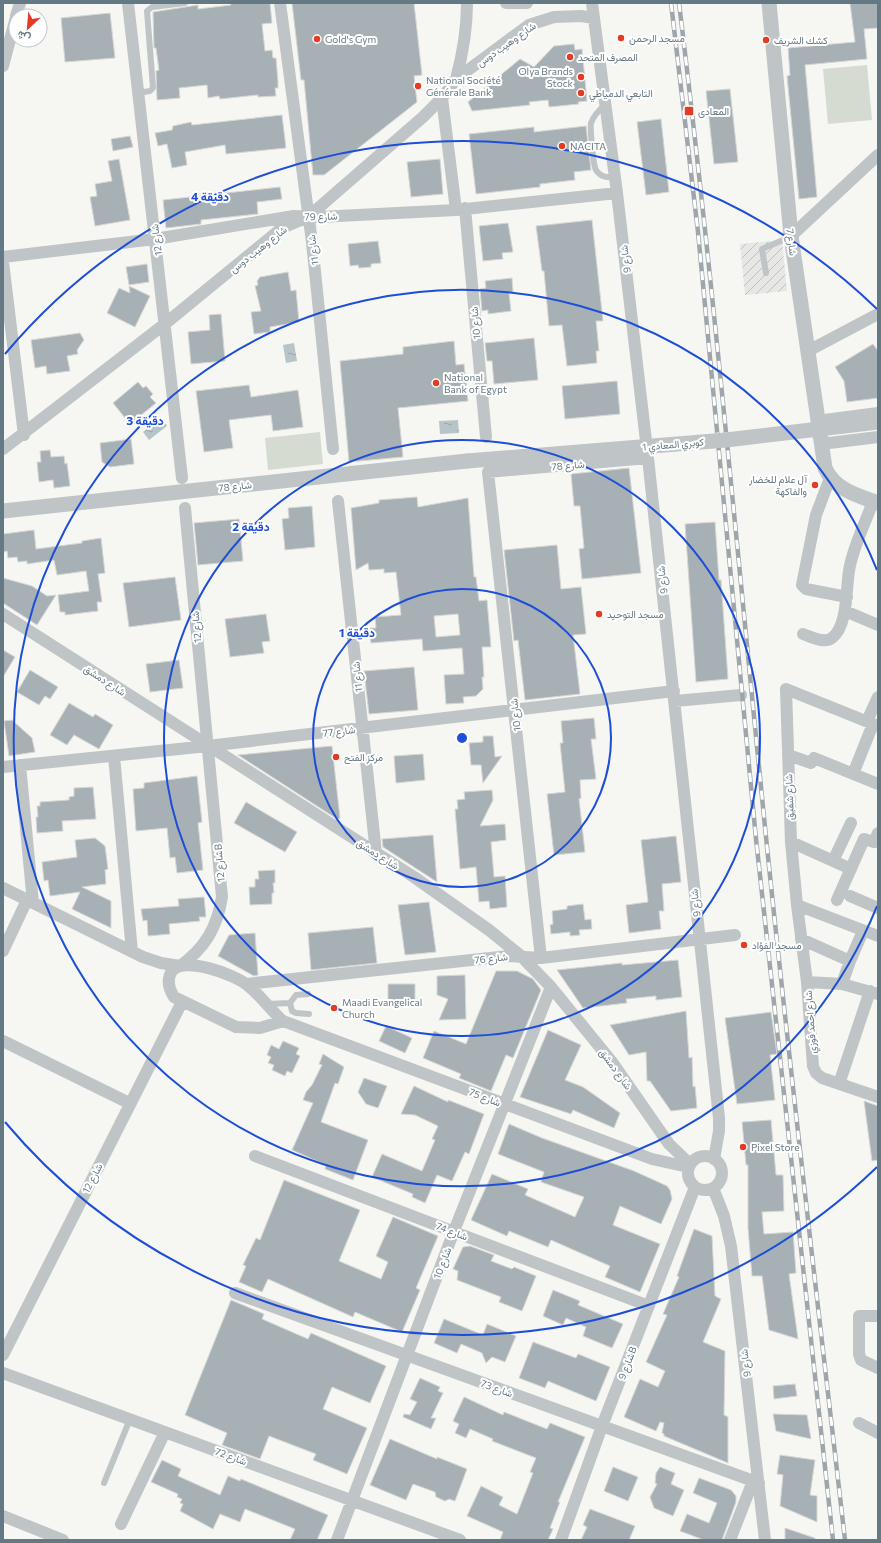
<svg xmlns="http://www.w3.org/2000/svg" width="881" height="1543" font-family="Commissioner,Vazirmatn,sans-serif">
<defs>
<pattern id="industrial-furrows" width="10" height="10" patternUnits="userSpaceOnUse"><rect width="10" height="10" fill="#e7e7e6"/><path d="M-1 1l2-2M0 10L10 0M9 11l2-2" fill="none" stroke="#bfc0c0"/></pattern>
<pattern id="water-ripples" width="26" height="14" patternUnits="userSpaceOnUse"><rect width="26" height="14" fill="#b7c5c8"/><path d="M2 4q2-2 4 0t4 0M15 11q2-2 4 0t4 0" fill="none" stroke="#98a5a8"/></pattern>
</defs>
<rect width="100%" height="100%" fill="#f6f6f2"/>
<path fill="url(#industrial-furrows)" d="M782,240L787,291L745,295L740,244Z"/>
<path fill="#d6dbd1" d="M867,65L872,120L828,124L823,69Z
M320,432L323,464L268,470L265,438Z"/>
<path fill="url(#water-ripples)" d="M294,343L297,361L286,363L283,345Z
M161,418L167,426L149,440L143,432Z
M458,420L459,433L440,434L439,421Z"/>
<path fill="#a7b1b5" stroke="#d7d7d5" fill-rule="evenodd" d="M230,3H270L272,23L262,24L265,51L272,50L273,58H276L278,81V88H275L276,96L258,97V95L220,99L219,96L208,98L207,85L179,88L180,98L157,100L156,71L159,70L156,48H154L153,12L198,5V9L231,5Z
M292,3H414L422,75L414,76L417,102L324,175H313L304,80H301Z
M850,3H878V28L864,29L867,59L805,65L817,197L799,199L787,76L790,75L788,48L855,42Z
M110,13L115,58L65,62L61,18Z
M574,44L575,50L582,49L587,101L578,102L579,104L549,107L548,100L529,102L530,105L472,111L468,102L520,59L534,67L554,46Z
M730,89L738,162L714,164L706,91Z
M282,115L286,148L226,154L225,145L185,152L187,165L172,168L167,144L158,146L155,133L172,130L173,126L191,122L192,125Z
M661,119L669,192L646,195L637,122Z
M586,126L591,170L574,172L575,180L540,184V187L476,194L469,134L534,127V132Z
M130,136L133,147L113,151L111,139Z
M119,159L130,220L95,226L90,197L97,196L95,184L112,181L108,161Z
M440,159L443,194L411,197L407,162Z
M280,187L282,199L257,202L258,214L201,220V224L166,228L163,200Z
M592,220L603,321H596L599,351H596L597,363L567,366L562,325L549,326L544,271H542L536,226Z
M508,223L513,252L502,253L503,259L483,261L479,226Z
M378,241L381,263L371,264V267L359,268L358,265L350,266L348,244Z
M147,264L149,282L129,285L126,267Z
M288,272L291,291L296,290L299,322L270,327V332L254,334L251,312L261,311L255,286L258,285L257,281L260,277Z
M512,278L513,292L509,293L511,311L488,314V310L482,311L480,289L486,288L485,281Z
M129,286L150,296L135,327L107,313L119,288L130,293Z
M221,314L225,361L191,364L188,332L210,330L209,315Z
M80,333L84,340L77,350L78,354L67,356L70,371L47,374L46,366L35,368L31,340Z
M534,338L538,380L494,384L492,361H487L485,343Z
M454,341L456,365L464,364L468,401L398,408L403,457L349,462L340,361L403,354V347Z
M873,344L878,351V398L847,402L844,381L835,367Z
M617,381L620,414L565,419L562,386Z
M138,382L143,388L146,386L153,394L150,397L156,403L130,424L113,403Z
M249,385L251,397L298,390L303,427L273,431L271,415L229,420L233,448L204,452L196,391Z
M131,439L134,464L110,467L102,462L100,443Z
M50,450L51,457L64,456L65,464L67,463L70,486L54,488L53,480L39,482L37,462H41L40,451Z
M629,468L641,573L582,579L579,549L584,548L580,506H574L571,474Z
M417,497L418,507L468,498L474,577H476L479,601L487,600L491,647H482L484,677H482L483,689L476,696L463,697L464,703L446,704L444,675L464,674L462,648L423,651L422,639L371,643L369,628H376L375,617L401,615L396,572L384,573V569L369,570L368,563L356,570L351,508L379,503V500ZM458,614L460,635L436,637L434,616Z
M312,506L315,547L285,550L282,519L289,518L288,508Z
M239,519L243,561L198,565L194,523Z
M715,522L719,580H721L728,679L696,682L685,524Z
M34,530L36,549L82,543V541L101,538L105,573L98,574L102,602H97L98,611L65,615V612H60L58,595L89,591L86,571L57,575L54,560L27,564V561L18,562L17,557L8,558L7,551L3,552V534Z
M557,545L561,589L581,587L586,634L573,635L580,694L525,700L518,640L514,641L504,550Z
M175,577L181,620L129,627L123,583Z
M3,578L32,586L47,596L56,595L37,625L3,603Z
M266,614L270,641L262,642L264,653L230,657L225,619Z
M3,650L15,657L3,677Z
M179,660L183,688L150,692L146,664Z
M414,667L418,710L369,714L364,671Z
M30,670L58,687L50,699L45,696L39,705L17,692Z
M69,703L93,717L95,714L113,725L99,749L74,735L67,745L50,735Z
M594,718L596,739H591L596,779L580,780L581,798L579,799L585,852L554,855L547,794L565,792L560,743H563L561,721Z
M12,720L32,738L35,752L9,756L4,721Z
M483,736H493L495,757L502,756L483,783L481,765H471L469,743L483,742Z
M332,746L340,818L337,819L238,755Z
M423,754L425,780L396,783L394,756Z
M197,776L202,822L198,823L203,870L177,873L175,857L170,858L167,828L136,831L133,789L144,788V783Z
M93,787L96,819L62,821L63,831L37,833L36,817H38L37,806H40V802L69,800V797L74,796V788Z
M492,790L493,800L480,826L505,824L506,840L491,842L494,877L505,876L507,907L490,909L489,901L479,902L476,867L460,869L455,809H458L457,800L465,799L464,792Z
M246,802L297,832L285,852L234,823Z
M433,835L437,882L383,847L382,839Z
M676,836L681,882L662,884L664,911H659L661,929L629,933L626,905L648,902L641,840Z
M95,838L105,846L108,869L105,870L106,884L82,887L111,901V928L72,909L80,892L50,896L48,880L44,881L42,862L77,857L75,840Z
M275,870V883H273L274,893H272V904L250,905L249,887H255V879H259L258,871Z
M204,897L206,917H199L200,921L169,924L170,934L148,936L147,920L143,921L141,909L179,906L178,899Z
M429,902L436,952L405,955L398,905Z
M583,904L585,920L591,919L592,929L579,930L580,935L570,936V932L551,934L550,925L553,924L552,911L567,909V906Z
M373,927L377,963L311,970L308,933Z
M255,933L258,975L254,976L218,956L229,935Z
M678,960L682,997L656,1000V996L626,999L627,1003L583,1008L557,970L622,963V965Z
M496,971H517L533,979L541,990L513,1058L506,1055L491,1091L459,1078L461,1074L423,1058L434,1031L466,1044Z
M465,975L466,1019L439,1020L448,999L437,995V976Z
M388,984H415V1007H388Z
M686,1011L689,1058L692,1057L693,1087L695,1086L697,1108L671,1111L650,1081H647L646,1052L629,1055L610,1025Z
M771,1012L777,1054L770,1055L775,1100L737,1104L725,1018Z
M386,1026L412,1038L405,1053L379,1041Z
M548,1030L581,1045L565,1080L583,1087L620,1113L614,1128L573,1110L571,1114L520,1097Z
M283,1041L299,1048L296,1054L300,1056L292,1073L287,1071L285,1076L272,1070L274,1065L268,1063L271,1057L267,1055L271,1045L279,1049Z
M323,1054L344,1067L338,1084L335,1083L321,1122L368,1140L353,1180L325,1169L326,1165L292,1150L313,1103L303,1100L306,1092L312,1085L322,1065L319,1064Z
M364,1078L387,1086L378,1108L366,1104L358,1092Z
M414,1086L448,1102V1100L484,1114L469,1154L465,1152L452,1181L437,1175L425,1203L412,1197L413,1194L372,1177L382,1154L422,1171L435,1140L432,1139L438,1126L415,1115L401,1114Z
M864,1101L878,1106V1160L872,1161Z
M771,1120L776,1175H783L784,1211L762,1212L764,1234L793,1232L796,1273L789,1274L798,1339L769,1330L762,1276H752L748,1228V1165H746L742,1122Z
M509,1124L542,1138L634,1171L667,1186L670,1190L672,1199L661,1224L620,1206L613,1225L660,1244L640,1292L605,1277L610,1266L551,1240L548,1247L509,1231L507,1236L471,1220L492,1174L528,1189L525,1195L575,1217L584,1197L541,1182L544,1172L498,1154Z
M284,1180L360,1210L339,1261L381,1279L388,1262L376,1256L393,1217L438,1236L416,1288L420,1290L402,1332L355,1312L353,1317L268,1279L262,1292L239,1282L246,1266L243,1265L256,1238L260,1240Z
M694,1229L712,1236L715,1296L721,1299L703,1342L725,1351L724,1415L728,1417V1463L664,1436V1434L662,1433L664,1423L660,1422L656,1431L624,1417L640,1379L658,1387L665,1371L646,1362L667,1315L663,1314L679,1277L677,1276Z
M470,1246L494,1255L491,1261L512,1269L514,1267L536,1276L522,1311L499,1302L501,1297L457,1280L458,1271L453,1269L463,1247Z
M553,1290L580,1301L578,1305L623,1324L612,1348L583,1336L586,1327L566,1318L563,1325L543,1316Z
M231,1300L264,1314L262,1319L308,1339L311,1333L386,1366L370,1403L332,1387L323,1409L367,1428L347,1474L313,1460L316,1454L269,1436L260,1459L222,1445L227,1433L185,1415Z
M444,1319L483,1335L487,1324L516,1336L505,1362L492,1357L486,1363L482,1353L461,1344L457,1353L434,1343Z
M533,1342L576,1358L578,1354L610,1367L596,1401L548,1381L545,1388L519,1378Z
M420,1378L440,1387L438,1391L443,1393L431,1418H436L431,1429L403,1417L404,1414L410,1415L417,1402L410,1399Z
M795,1384L797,1396L774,1399L773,1386Z
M464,1397L503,1415L504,1412L547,1429L550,1423L585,1437L558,1502H560L550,1528L553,1529L548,1540H500L503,1532L467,1516L481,1486L503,1497L499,1505L517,1514L533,1473L530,1472L536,1458L492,1441L493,1439L470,1429L466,1438L455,1433L459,1424L453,1421Z
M773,1414L807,1415L811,1439L776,1431Z
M390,1439L437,1459V1457L467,1469L455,1501L449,1499L445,1501L436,1497L435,1492L413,1484L406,1500L370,1485Z
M780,1455L815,1460L810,1495L817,1496V1522L780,1506L783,1475L777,1474Z
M162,1460L181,1469L178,1476L220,1495L228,1476L240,1481L241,1479L328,1515L317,1540H290L295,1529L245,1509L240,1522L220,1514L213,1529L180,1511L183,1504L180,1503L182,1499L177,1497L178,1494L151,1482Z
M613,1467L638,1477L628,1501L604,1491Z
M660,1467L675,1473L671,1484L684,1490L673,1516L654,1508L650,1497L657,1484L655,1483L656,1473Z
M699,1478L731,1490L736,1496V1502L722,1540H704L680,1531L687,1514L709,1523L717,1503L693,1493Z
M590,1509L635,1526L629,1540H581L587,1527L583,1525Z
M785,1528L815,1538V1540H785Z"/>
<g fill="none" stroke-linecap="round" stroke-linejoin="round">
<path stroke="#bfc4c7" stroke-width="6" d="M138,93L150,91L153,88L147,11L152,7L185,3
M605,105C599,110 594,115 591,123C590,128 593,165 596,170C600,177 608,178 615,177
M766,273L762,249L790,237
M308,994L296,995L290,1003L292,1011L296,1013L309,1014
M267,1004L290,1003
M104,1483L130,1419"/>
<path stroke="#bfc4c7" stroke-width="12" d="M128,3L182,478
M280,3L312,242L333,449
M506,3H527
M592,3L617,193L648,458L719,1118V1131L714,1159
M16,16L20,3
M3,66L16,17
M456,79C463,53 467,30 467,3
M442,98L456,210
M465,208L486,437
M791,236L878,155
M3,257L155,239L294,216L319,217L456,210L617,193
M3,262L24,435
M808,351L878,314
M817,421L878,413
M821,444L878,437
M3,449L166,323L282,228L308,217L423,117L442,98L456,79L529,25L554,17L581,16L594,18
M830,478L816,515L802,585L806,589L847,597
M338,501L376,853
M845,611L878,625
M3,614L414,877L489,930L521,956L551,987L612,1062L669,1144L690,1164
M803,634C811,637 824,644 832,638C848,626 846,588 849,571C852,549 866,522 873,501
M675,701L741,695
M867,721L878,697
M878,726L786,689L791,842L797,905L807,982L813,1066L816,1073L822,1078L878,1097
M788,755L811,763L814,758L878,784
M114,756L132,952
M20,765L33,903
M3,767L208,746L674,691
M853,774L873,724
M791,842L851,869
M833,861L851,823
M3,888L143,957L161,963L180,966C205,948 217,928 222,897L185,508
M850,896L878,908
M837,900L864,839L874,842L878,833
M797,905L878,936
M801,939L850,961
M3,951L27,900
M541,958L488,472L648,458
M807,982L842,984L878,994
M246,984L509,956L541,958L735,935
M842,984L850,961L863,931
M283,1021L260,1028L236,1027L174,997C169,989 166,980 172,971C184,956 233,974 246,984C260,994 270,1010 283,1021L652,1159L688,1167
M3,1041L129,1103
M839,1084L870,991
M255,1156L649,1306
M688 1173a17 17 0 1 1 34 0a17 17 0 1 1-34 0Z
M713,1188L724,1216L731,1246L765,1540
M235,1293L759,1483
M878,1316H859V1354L861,1360L878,1368
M3,1355L182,1002
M3,1373L460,1540
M859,1423L878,1433
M3,1516L63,1540
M121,1524L165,1432
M337,1540L454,1231L551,987
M561,1540L602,1426L695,1187
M730,1540L753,1481"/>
<path stroke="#bfc4c7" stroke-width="15" d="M769,3L791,236L825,468C835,490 857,495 878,503
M3,511L467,461"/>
<defs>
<path id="rail" d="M671,3L698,232L756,839L833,1540
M679,3C713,281 738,559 766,837C790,1072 818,1306 845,1540"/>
</defs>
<use href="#rail" stroke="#9ea6ab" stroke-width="4.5"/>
<use href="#rail" stroke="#fff" stroke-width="3" stroke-dasharray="9" stroke-linecap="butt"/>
<path stroke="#bfc4c7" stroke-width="15" d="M467,461L726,440L878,422"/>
</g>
<g fill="none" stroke="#1d4ed8" stroke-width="2">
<circle cx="462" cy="738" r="149"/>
<circle cx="462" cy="738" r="298"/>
<path d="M877 906A448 448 0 1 1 877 570"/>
<path d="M877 1167A597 597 0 0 1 5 1122M5 354A597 597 0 0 1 877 309"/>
</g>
<g fill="#e43c24" stroke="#fff" stroke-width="1.5">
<circle cx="621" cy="38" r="4"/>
<circle cx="317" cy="39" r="4"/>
<circle cx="766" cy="40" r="4"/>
<circle cx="570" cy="57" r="4"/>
<circle cx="581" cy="77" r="4"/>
<circle cx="418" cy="86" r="4"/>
<circle cx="581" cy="93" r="4"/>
<rect x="684" y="106" width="10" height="10" rx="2"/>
<circle cx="562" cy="146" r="4"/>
<circle cx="436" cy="383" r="4"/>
<circle cx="815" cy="485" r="4"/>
<circle cx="599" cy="614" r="4"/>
<circle cx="336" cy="757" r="4"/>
<circle cx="744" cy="945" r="4"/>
<circle cx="334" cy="1008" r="4"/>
<circle cx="743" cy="1147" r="4"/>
</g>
<g text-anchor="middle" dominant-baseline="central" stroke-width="4" stroke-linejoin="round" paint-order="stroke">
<g font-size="10" fill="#657984" stroke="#fff" text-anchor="start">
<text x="629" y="38">مسجد الرحمن</text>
<text x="325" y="39">Gold's Gym</text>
<text x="774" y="40">كشك الشريف</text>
<text x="578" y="57">المصرف المتحد</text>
<text x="573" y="71" text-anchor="end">Olya Brands<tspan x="573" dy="12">Stock</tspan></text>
<text x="426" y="80">National Société<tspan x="426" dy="12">Générale Bank</tspan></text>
<text x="589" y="93">التابعي الدمياطي</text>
<text x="698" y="111">المعادى</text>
<text x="570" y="146">NACITA</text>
<text x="444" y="377">National<tspan x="444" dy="12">Bank of Egypt</tspan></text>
<text x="807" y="479" text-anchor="end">آل علام للخضار<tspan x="807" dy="12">والفاكهة</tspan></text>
<text x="607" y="614">مسجد التوحيد</text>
<text x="344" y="757">مركز الفتح</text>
<text x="752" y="945">مسجد الفؤاد</text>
<text x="342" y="1002">Maadi Evangelical<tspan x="342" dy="12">Church</tspan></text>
<text x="751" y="1147">Pixel Store</text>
</g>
<g font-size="10" fill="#657984" stroke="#fff">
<text transform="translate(506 44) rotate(-35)">شارع وهيب دوس</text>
<text transform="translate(321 216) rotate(-1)">شارع 79</text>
<text transform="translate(156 240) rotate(-97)">شارع 12</text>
<text transform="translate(792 242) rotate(83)">شارع 7</text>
<text transform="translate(258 249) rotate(-38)">شارع وهيب دوس</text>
<text transform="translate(313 250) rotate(-97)">شارع 11</text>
<text transform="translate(625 259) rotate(-97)">شارع 9</text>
<text transform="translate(475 323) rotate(-95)">شارع 10</text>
<text transform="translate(673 444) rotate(-5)">كوبري المعادي 1</text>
<text transform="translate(568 465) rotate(-5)">شارع 78</text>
<text transform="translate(235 486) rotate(-6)">شارع 78</text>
<text transform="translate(662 580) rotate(-96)">شارع 9</text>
<text transform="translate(196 627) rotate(-95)">شارع 12</text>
<text transform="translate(357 677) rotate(-96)">شارع 11</text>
<text transform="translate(105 680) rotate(33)">شارع دمشق</text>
<text transform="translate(515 715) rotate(-96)">شارع 10</text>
<text transform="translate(339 731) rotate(-7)">شارع 77</text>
<text transform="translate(789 797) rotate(-92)">شارع شفيق</text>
<text transform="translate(378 854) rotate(32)">شارع دمشق</text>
<text transform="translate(219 863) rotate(-95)">شارع 12B</text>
<text transform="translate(695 903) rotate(-96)">شارع 9</text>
<text transform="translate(491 958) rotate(-6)">شارع 76</text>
<text transform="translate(810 1022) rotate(-94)">شارع احمد فوزي</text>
<text transform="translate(616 1069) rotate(54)">شارع دمشق</text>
<text transform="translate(485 1097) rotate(21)">شارع 75</text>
<text transform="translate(92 1178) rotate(-63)">شارع 12</text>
<text transform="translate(452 1231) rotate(21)">شارع 74</text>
<text transform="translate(442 1263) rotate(-69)">شارع 10</text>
<text transform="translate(627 1363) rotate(-69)">شارع 9B</text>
<text transform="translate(745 1363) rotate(-97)">شارع 9</text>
<text transform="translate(497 1388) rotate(20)">شارع 73</text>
<text transform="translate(231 1456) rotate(20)">شارع 72</text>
</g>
</g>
<circle cx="462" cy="738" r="6" fill="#1d4ed8" stroke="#fff" stroke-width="2"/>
<g font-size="12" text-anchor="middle" font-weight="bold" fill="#1d4ed8" stroke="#fff" stroke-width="4" stroke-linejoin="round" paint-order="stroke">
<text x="210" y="201">4 دقيقة</text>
<text x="145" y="425">3 دقيقة</text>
<text x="251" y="531">2 دقيقة</text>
<text x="357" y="637">1 دقيقة</text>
</g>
<rect width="881" height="1543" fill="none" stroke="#657984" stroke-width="8"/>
<g transform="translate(28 28) rotate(206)"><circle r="19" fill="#ffffff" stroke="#c1c9ce"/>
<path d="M0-3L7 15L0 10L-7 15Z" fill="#e43c24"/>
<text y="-6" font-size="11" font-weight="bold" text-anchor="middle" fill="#657984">ش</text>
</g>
</svg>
